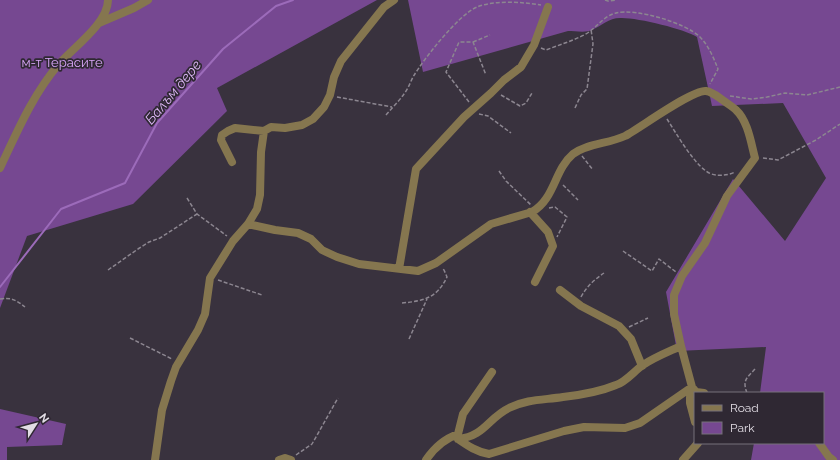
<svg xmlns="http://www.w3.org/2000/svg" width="840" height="460" font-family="Raleway,sans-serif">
<rect width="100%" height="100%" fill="#39323e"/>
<path fill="#764891" d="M0,0H377L217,88L227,111L133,204L27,236L0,308Z
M408,0H840V460H751L754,443H823V393H760L766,347L677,351L666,292L733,179L785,241L826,178L783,103L712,106L697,37C685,29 635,17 620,18C609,18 601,26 592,30C586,33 575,31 568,31L423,72Z
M0,409L66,424L62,445L7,447V460H0Z"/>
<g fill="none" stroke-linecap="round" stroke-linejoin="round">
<path stroke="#9c6bba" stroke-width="2" d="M0,287L61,209L125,183L157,123L223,49L276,6L293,0"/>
<path stroke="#8c8690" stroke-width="1.5" stroke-dasharray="4 2" stroke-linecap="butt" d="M605,0L608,1L616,0
M473,42L490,35
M541,48L546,50C559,45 572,41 584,35C596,29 603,16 616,13C636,8 686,23 700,37C709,46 714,59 718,69L710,84
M501,95L520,106L526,103L532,93
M730,96L751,99L767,97L785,93L807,95L840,87
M337,97L392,107
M469,102L446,72L459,42H473L486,75
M575,108L581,95L587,89L593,44L591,29
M479,114L488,116L511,133
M386,115C392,108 399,101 404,94C408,89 410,83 413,77C423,60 458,15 477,7C494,0 523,2 541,5
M667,119C676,133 692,161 706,171C713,177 727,176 735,172
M582,156L593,170
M763,158L778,160L816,140L840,124
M499,171L506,181L531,205
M563,185L578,200
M187,198L197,214L227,236
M549,208L555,207L567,217L557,237
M623,251L652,271L659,259L676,272
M108,270L138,249L149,242L160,238L197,214
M218,280L262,295
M581,297C587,286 594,280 604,273
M0,299C11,297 16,300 25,307
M402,303C424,301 437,298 447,277L444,270L442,268
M629,327L648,318
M130,338L172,359
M409,339L427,299
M747,393C742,380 747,378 755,369
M296,455L312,444L338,398"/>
<path stroke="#85764f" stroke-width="8" d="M99,23L134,8L148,0
M232,162L221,140L222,135L228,131L235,128L264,131L271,127L285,128L302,125L313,119L324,107L330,95L334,77L341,61L384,7L394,0
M0,168C17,132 33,94 59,64C74,47 108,23 108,0
M530,212L548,232L553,246L535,282
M248,224L275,230L298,233L311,239L322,250L337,257L359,264L418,271L436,263L491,224L532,212C555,199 554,170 573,154C588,143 608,144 625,136C640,128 693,89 706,91C713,92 718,97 724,101C728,104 733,107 736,110C748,121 751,143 755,158L727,196L705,243L682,276L674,295V314L681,346L692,387L696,392
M399,269L416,169L464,117L491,93L504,80L521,67L534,45L548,7
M560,290L581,306L619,326L631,339L642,366
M695,422L690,403V397L696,392L704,393
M458,434V439C468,446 477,452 489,454L564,431L584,427L625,428L640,423L692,387
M458,439C485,436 488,418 509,408C527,399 544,400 563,397C581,395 599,392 616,385C626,382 634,371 643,365C655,357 668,352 681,346
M819,443L829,457L833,460
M155,460L162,410L171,381L176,367L198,330L205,314L210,278L233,241L248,224L257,209L260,195L261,152L264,131
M279,460L285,458L291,460
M426,460C434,448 444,439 458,434L463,414L492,372
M683,460L698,443"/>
</g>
<g text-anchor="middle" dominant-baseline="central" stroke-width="3.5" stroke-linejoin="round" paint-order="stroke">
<g font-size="13" fill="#d9a6f9" stroke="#2f2833">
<text x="62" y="62">м-т Терасите</text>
</g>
<g font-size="14" font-style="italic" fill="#ddb7f6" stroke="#2f2833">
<text transform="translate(173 92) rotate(-50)">Балъм дере</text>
</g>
</g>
<rect x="694" y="392" width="130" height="52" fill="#2f2833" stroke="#77707a"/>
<rect x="702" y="405" width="20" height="6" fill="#85764f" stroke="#77707a"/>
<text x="730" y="412" font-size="12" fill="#e2dde5">Road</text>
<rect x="702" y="422" width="20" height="12" fill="#764891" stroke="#77707a"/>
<text x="730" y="432" font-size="12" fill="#e2dde5">Park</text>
<g transform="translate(36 424) rotate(54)" stroke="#2f2833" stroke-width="3" paint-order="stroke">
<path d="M0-3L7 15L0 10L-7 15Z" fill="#e2dde5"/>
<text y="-6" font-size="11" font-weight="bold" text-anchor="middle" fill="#e2dde5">N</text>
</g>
</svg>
